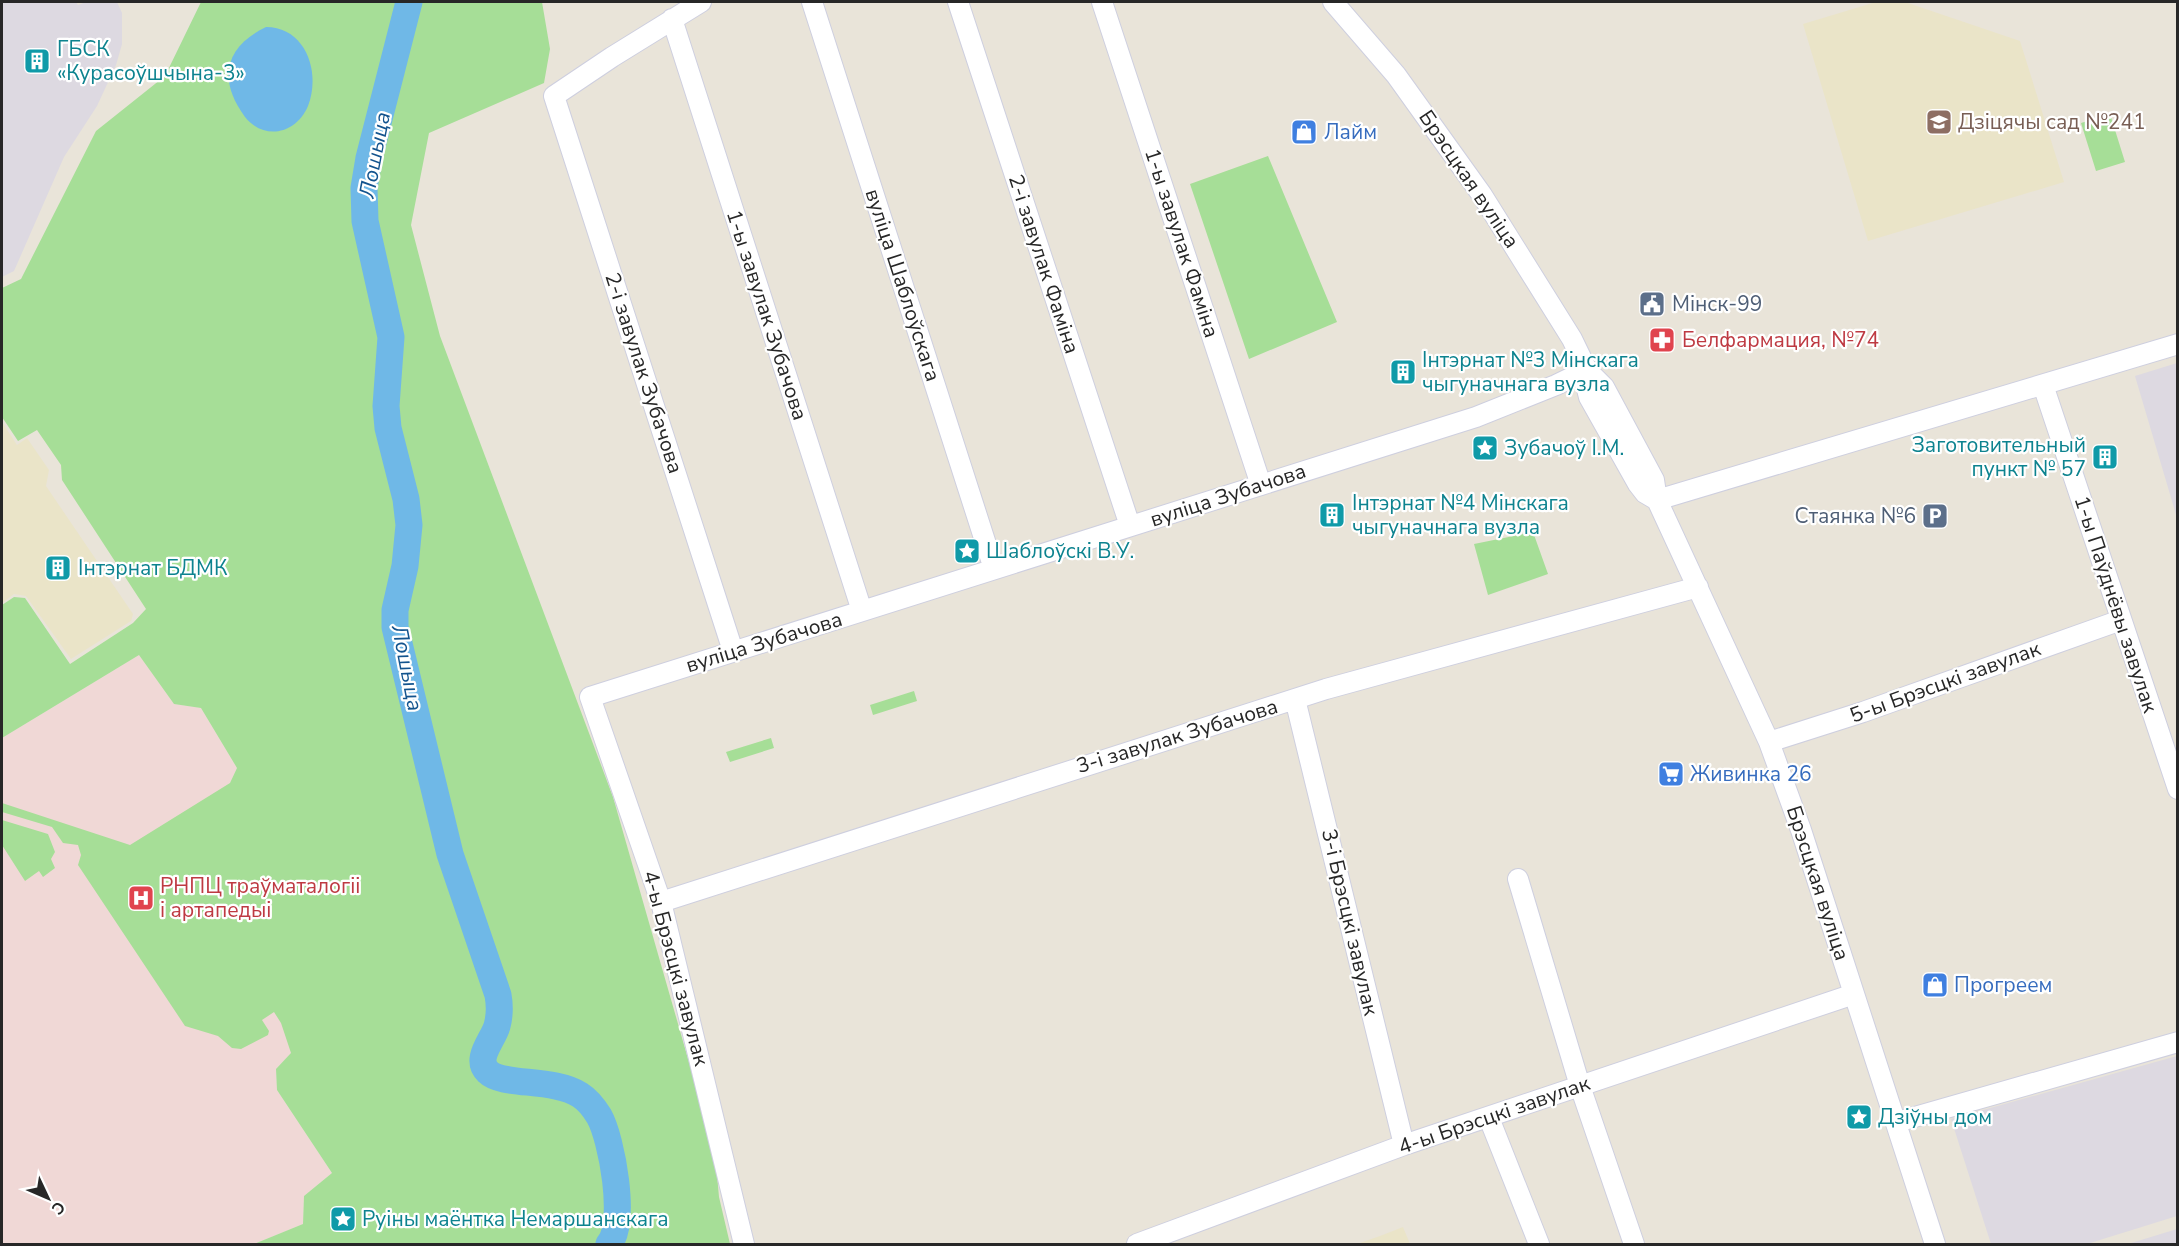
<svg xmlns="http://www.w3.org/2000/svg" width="2179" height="1246" font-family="'Nunito Sans',sans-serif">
<rect width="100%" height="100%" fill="#e9e4d9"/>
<path fill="#ddd9e1" d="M2,2H76L78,5L86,2H117L122,13V44L116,65L97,106L64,157L14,271L2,277Z
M2177,363H2178L2177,518L2135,376Z
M2177,1056V1216L2087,1244H1991L1951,1119Z
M2177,1229V1244H2128Z"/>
<path fill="#eae4c8" d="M1876,2H1905L2020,41L2064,182L1868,241L1803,24Z
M2,422L17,445L27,438L49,470L46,486L133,614L131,621L71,659L26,596L14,594L2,603Z
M1403,1227L1410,1244H1357L1380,1236Z"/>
<path fill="#f0d8d6" d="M139,655L174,704L201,708L237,768L230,783L330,1013L276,1069L277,1090L332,1173L304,1196L303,1224L254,1244H2V738Z"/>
<path fill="#a6de97" d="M201,2H542L550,49L544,83L429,133L411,225L440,336L613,797L715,1153L719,1197L730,1244H254L303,1224L304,1196L332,1173L277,1090L276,1069L291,1053L281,1023L274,1012L262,1020L269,1031L268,1035L241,1049L232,1048L218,1036L185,1026L78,865L81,855L78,845L63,843L52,827L2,812V803L130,845L230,783L237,768L201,708L174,704L139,655L2,738V605L14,597L25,598L70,664L133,623L146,609L62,480L61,465L37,430L18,441L2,417V288L21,279L96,131L165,76Z
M2110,114L2125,162L2096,171L2081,123Z
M1268,156L1337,322L1249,359L1190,184Z
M1533,532L1548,574L1488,595L1474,544Z
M914,691L917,701L873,715L870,705Z
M771,738L774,748L730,762L726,752Z
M2,820L48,834L55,852L51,859L55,868L43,877L39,871L25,881L2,845Z"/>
<path fill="#6fb8e7" d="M266,27C306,27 321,73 308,106C296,134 264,141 245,117C217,79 225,47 266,27Z"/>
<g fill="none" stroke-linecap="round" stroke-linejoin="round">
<path stroke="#6fb8e7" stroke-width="27" d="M409,2L369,158L364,188L365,221L391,337L386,406L388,428L406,499L409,525L405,566L395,610V627L450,854L498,995C500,1006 500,1015 497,1026C493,1040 474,1059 488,1072C502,1086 554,1078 580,1095C588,1100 594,1108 599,1116C612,1139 627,1223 609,1244"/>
<defs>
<path id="minor" d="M701,2L612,57L554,96L733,651
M812,2L994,569
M958,2L1130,526
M1102,2L1261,485
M1333,2L1396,75L1482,195L1572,339L1587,370L1604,387L1654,480L1657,500L1769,742L1801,830L1935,1244
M672,19L862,611
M1587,370L1586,385L1589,397L1638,484L1645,493L1657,500
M2043,385L2178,789
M1657,500L2178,344
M1295,699L1404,1145
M1769,742L1863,712L2121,620
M1518,879L1580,1086L1634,1244
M661,902L1326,689L1698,587
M1489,1118L1539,1244
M1897,1122L2178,1042
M744,1244L661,902L590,697L1476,417L1556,385L1587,370
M1137,1244L1404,1145L1854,994"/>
</defs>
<use href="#minor" stroke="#cecfdf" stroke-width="22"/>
<use href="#minor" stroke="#fff" stroke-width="20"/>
</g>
<defs>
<symbol id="building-square" viewBox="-11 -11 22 22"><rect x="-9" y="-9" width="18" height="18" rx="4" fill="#0f9aa8" stroke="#fff"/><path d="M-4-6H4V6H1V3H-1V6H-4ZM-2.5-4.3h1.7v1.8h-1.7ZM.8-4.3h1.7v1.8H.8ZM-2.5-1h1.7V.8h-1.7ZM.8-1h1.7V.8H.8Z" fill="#fff"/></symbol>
<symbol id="school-square" viewBox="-11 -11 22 22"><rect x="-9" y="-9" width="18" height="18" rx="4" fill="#8d6e63" stroke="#fff"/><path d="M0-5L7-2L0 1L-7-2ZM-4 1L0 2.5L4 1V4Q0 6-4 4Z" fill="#fff"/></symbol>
<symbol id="shop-square" viewBox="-11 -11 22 22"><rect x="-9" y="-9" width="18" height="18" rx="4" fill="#3f7fe0" stroke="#fff"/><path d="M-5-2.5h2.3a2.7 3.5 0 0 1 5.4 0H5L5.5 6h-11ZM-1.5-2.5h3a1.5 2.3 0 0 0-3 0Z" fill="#fff"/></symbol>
<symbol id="civic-square" viewBox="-11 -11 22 22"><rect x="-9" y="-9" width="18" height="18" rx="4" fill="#5c6f8a" stroke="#fff"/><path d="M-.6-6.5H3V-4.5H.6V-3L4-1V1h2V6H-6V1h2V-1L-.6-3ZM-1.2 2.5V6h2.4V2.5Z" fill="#fff"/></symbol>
<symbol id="pharmacy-square" viewBox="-11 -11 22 22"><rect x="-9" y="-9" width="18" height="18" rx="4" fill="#e0444e" stroke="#fff"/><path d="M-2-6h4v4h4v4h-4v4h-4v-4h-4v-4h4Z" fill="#fff"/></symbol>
<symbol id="sight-square" viewBox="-11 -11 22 22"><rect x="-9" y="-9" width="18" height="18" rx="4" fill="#0f9aa8" stroke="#fff"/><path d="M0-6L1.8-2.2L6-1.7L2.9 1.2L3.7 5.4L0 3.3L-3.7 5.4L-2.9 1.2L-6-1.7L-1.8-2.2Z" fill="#fff"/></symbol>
<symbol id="parking-square" viewBox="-11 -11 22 22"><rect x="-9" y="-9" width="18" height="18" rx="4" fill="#5c6f8a" stroke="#fff"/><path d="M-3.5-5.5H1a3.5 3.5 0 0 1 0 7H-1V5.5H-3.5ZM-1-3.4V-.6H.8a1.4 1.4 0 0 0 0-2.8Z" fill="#fff"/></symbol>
<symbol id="supermarket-square" viewBox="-11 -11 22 22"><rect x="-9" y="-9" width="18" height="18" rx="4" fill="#3f7fe0" stroke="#fff"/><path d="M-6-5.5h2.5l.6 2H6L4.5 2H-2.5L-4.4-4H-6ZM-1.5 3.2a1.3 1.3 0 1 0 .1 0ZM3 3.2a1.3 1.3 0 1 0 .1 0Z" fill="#fff"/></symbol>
<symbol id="hospital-square" viewBox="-11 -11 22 22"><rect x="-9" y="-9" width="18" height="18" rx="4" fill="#e0444e" stroke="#fff"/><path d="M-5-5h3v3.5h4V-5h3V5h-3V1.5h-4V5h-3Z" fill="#fff"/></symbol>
</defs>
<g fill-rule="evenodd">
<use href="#building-square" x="22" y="46" width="30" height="30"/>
<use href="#school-square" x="1924" y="107" width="30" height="30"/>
<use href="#shop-square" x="1289" y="117" width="30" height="30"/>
<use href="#civic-square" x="1637" y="289" width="30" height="30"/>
<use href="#pharmacy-square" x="1647" y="325" width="30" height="30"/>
<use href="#building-square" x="1388" y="357" width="30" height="30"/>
<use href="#sight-square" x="1470" y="433" width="30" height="30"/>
<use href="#building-square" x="2090" y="442" width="30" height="30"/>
<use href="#building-square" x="1317" y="500" width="30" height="30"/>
<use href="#parking-square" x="1920" y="501" width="30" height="30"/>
<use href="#sight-square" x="952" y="536" width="30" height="30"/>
<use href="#building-square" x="43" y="553" width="30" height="30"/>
<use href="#supermarket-square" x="1656" y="759" width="30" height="30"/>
<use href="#hospital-square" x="126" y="883" width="30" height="30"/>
<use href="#shop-square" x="1920" y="970" width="30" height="30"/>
<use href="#sight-square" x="1844" y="1102" width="30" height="30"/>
<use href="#sight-square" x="328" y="1204" width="30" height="30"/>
</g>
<g text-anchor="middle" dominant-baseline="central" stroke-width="4.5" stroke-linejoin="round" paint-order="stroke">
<g font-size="21" fill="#0d838f" stroke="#fff" text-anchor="start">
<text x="57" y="49">ГБСК<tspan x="57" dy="24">«Курасоўшчына-3»</tspan></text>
<text x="1422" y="360">Інтэрнат №3 Мінскага<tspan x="1422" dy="24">чыгуначнага вузла</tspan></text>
<text x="2086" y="445" text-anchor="end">Заготовительный<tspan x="2086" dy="24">пункт № 57</tspan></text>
<text x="1504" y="448">Зубачоў І.М.</text>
<text x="1352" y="503">Інтэрнат №4 Мінскага<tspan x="1352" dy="24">чыгуначнага вузла</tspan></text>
<text x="986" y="551">Шаблоўскі В.У.</text>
<text x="78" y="568">Інтэрнат БДМК</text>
<text x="1878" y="1117">Дзіўны дом</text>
<text x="362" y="1219">Руіны маёнтка Немаршанскага</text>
</g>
<g font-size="21" fill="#785e54" stroke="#fff" text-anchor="start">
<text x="1958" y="122">Дзіцячы сад №241</text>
</g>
<g font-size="21" fill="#366cbe" stroke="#fff" text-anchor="start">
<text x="1324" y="132">Лайм</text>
<text x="1690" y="774">Живинка 26</text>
<text x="1954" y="985">Прогреем</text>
</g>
<g font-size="21" fill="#272727" stroke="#fff">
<text transform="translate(1469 179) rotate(56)">Брэсцкая вуліца</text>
<text transform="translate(1182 243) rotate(72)">1-ы завулак Фаміна</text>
<text transform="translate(1044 264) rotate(72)">2-і завулак Фаміна</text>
<text transform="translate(903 285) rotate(72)">вуліца Шаблоўскага</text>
<text transform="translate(767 315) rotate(72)">1-ы завулак Зубачова</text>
<text transform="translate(644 373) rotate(72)">2-і завулак Зубачова</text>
<text transform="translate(1228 495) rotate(-18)">вуліца Зубачова</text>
<text transform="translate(2116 604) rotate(72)">1-ы Паўднёвы завулак</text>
<text transform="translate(764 642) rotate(-17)">вуліца Зубачова</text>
<text transform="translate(1945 682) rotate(-20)">5-ы Брэсцкі завулак</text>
<text transform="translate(1177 736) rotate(-17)">3-і завулак Зубачова</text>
<text transform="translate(1818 883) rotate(72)">Брэсцкая вуліца</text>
<text transform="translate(1350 922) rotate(77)">3-і Брэсцкі завулак</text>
<text transform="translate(676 968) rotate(75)">4-ы Брэсцкі завулак</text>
<text transform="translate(1494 1115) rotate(-19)">4-ы Брэсцкі завулак</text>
</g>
<g font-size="21" fill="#4e5e75" stroke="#fff" text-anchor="start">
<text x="1672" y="304">Мінск-99</text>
<text x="1916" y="516" text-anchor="end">Стаянка №6</text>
</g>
<g font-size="21" fill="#be3a42" stroke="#fff" text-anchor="start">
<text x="1682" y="340">Белфармация, №74</text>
<text x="160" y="886">РНПЦ траўматалогіі<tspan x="160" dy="24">і артапедыі</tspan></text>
</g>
<g font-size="22" font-style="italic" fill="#13548e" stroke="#fff">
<text transform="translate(375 155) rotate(-79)">Лошыца</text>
<text transform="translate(407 668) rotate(79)">Лошыца</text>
</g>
</g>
<rect width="2179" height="1246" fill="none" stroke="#272727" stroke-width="6"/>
<g transform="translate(48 1198) rotate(134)" stroke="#ffffff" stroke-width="4.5" paint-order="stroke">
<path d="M0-4.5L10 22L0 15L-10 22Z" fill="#272727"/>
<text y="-9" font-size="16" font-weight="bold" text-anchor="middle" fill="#272727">С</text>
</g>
</svg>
